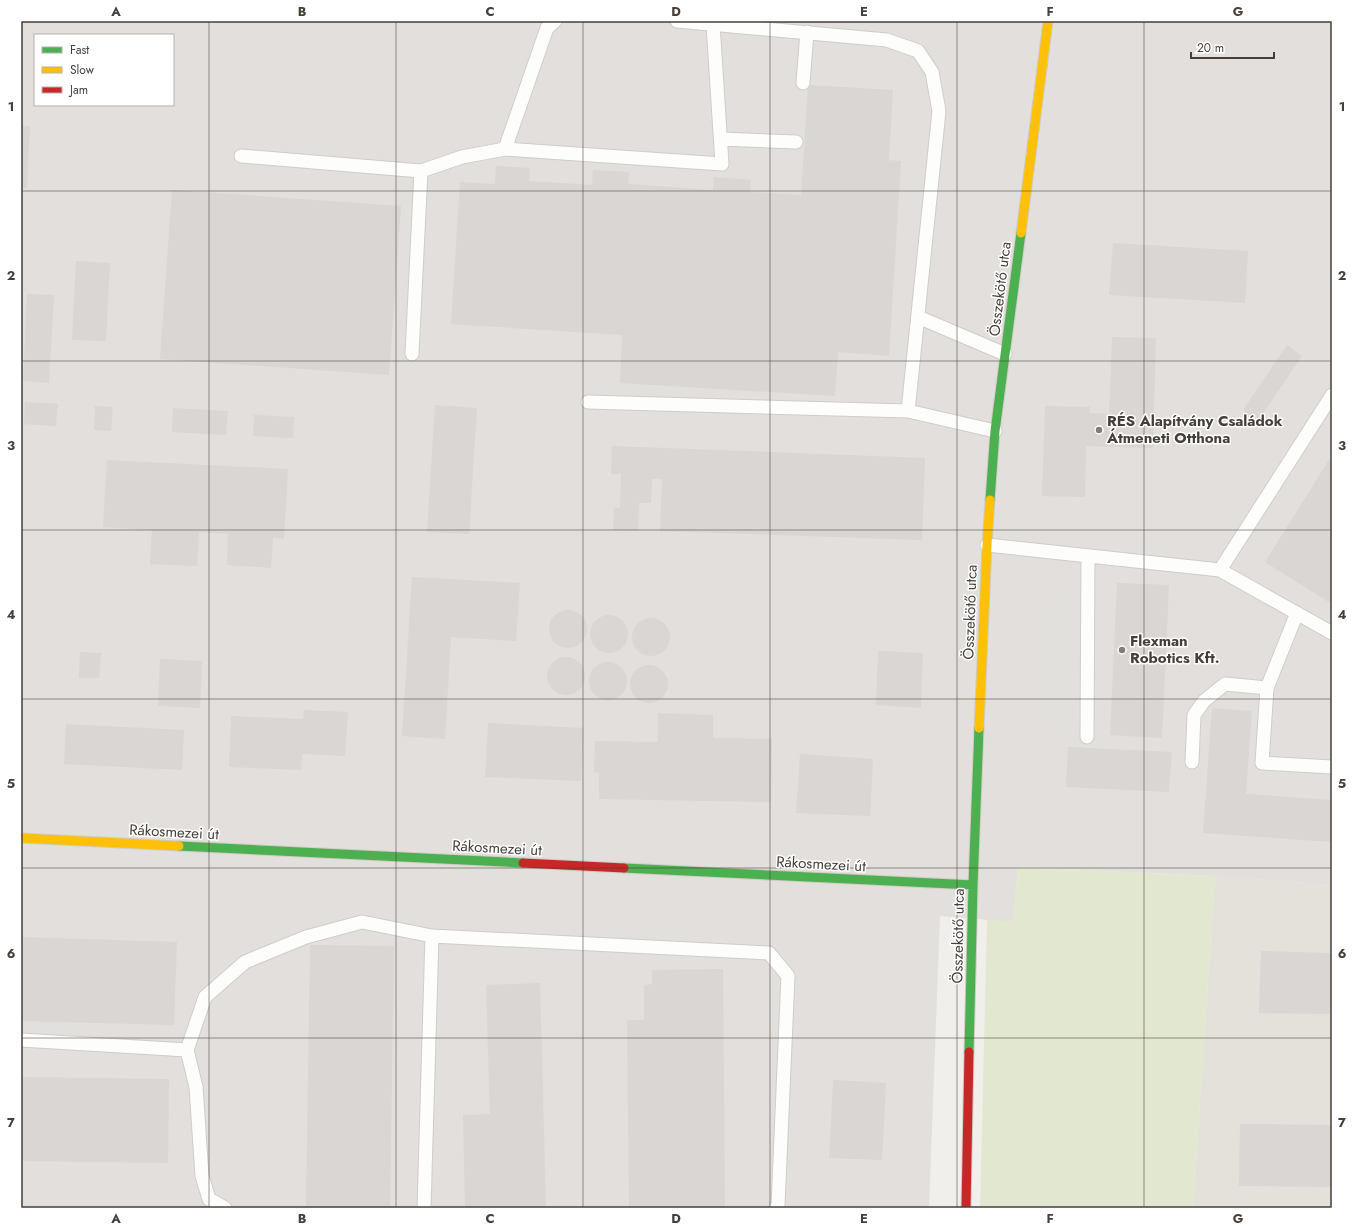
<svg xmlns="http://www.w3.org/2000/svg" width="1353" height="1229" font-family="Jost,sans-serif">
<rect width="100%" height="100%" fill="#f1efec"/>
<path fill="#e4e0da" d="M1215,876L1332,885V1208H1193Z"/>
<path fill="#e2dfdc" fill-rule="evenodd" d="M21,21H1332V885L1215,876L1018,867L1013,922L940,916L929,1208H21ZM35,35H173V105H35Z"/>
<path fill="#e2e8cf" d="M1018,867L1215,876L1193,1208H980L987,920L1013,921Z"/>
<path fill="#e2e0dd" d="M1045,596H1075V732H1045Z"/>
<path fill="#d9d6d3" d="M808,85L893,90L889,160L901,161L889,356L838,352L835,396L620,383L622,335L451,324L460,182L495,184L496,166L530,168L529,181L592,185L593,170L629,172L628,184L713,190L714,177L751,180L750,192L801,195Z
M21,126H30L27,188H21Z
M172,190L401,206L389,375L160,359Z
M1113,243L1248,251L1245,303L1109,295Z
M76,261L110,263L106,341L72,340Z
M27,294L54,295L49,383L23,381Z
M1112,337L1156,338L1153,448L1086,446L1085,497L1042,496L1045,406L1090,407V413L1109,414Z
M1287,345L1302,356L1258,421L1243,410Z
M25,402L58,404L56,426L24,424Z
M435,405L477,408L469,534L427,532Z
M95,406L113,407L111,431L94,430Z
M173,408L228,411L226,435L172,432Z
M254,415L294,417L293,438L253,436Z
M612,446L925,458L922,540L660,531L662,479H652L651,503H639L638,531L613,530L614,508H620L621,474H611Z
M1332,455V604L1265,562Z
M107,460L288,469L284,539L273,538L271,568L227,565L228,534L199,532L197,566L150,564L152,530L103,527Z
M412,577L520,583L516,641L451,637L445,739L402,736Z
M1117,583L1169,585L1162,738L1110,735Z
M549 629a19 19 0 1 1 38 0a19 19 0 1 1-38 0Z
M590 634a19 19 0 1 1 38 0a19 19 0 1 1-38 0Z
M632 637a19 19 0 1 1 38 0a19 19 0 1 1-38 0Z
M878,651L923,653L921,708L876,705Z
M80,652L101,653L99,678H79Z
M547 676a19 19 0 1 1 38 0a19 19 0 1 1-38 0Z
M160,659L202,661L200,708L158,706Z
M589 681a19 19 0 1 1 38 0a19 19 0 1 1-38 0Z
M630 684a19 19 0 1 1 38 0a19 19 0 1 1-38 0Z
M1212,708L1252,711L1246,794L1332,800V842L1203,833Z
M304,710L348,712L345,756L302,754L301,770L229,767L231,716L303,719Z
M658,713L713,715V738L772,739L771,802L599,799V773L594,772L595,741L658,742Z
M488,723L584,728L581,781L485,777Z
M66,724L184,730L182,770L64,764Z
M1068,747L1172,752L1169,792L1066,787Z
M800,754L873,759L870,816L796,813Z
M21,937L177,942L174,1025L21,1021Z
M310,945L394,946L390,1208H306Z
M1261,951L1332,953V1014L1259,1013Z
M723,969L725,1208H629L627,1020H644V985L652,984V970Z
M540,983L546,1208H465L463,1115L490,1114L486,985Z
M21,1077L169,1079L168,1163L21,1161Z
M833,1080L886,1083L882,1160L829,1158Z
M1240,1124L1332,1125V1187L1239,1186Z"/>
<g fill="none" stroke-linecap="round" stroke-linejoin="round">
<defs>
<path id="lane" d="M677,21L887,40L918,51L932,72L939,111L908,411
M803,83L807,32
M721,139L796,142
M505,149L722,164L713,24
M241,156L421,171L462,157L505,149L547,28L555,21
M918,317L1005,354
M412,354L421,171
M588,402L908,411L995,431
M987,545L1220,570L1332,633
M1220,570L1332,395
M1267,688L1262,763L1332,767
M1087,737L1088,556
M1192,762L1194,715L1204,701L1225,684L1267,688L1297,613
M21,1040L187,1050
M225,1208L209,1199L202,1176L196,1087L187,1050L205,997L245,962L306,937L362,922L432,936L769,953L788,976L778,1205L776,1208
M424,1208L432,936"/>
<path id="fast" d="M990,500L995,431L1021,233
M179,846L523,863
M624,868L973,885
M969,1052L973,885L979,728"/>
<path id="slow" d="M1021,233L1048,21
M979,728L987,545L990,500
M21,838L179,846"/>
<path id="jam" d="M523,863L624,868
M966,1208L969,1052"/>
</defs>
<use href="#lane" stroke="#cfcdca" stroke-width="15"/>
<use href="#fast" stroke="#cfcbc4" stroke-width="11"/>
<use href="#slow" stroke="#cfcbc4" stroke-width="11"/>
<use href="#jam" stroke="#cfcbc4" stroke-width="11"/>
<use href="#lane" stroke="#fdfdfc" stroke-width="13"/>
<use href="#fast" stroke="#4caf50" stroke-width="9"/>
<use href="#slow" stroke="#ffc107" stroke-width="9"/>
<use href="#jam" stroke="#c62828" stroke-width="9"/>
</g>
<path fill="none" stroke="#463f39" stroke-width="1" stroke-opacity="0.55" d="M209,21V1208M396,21V1208M583,21V1208M770,21V1208M957,21V1208M1144,21V1208M21,191H1332M21,361H1332M21,530H1332M21,699H1332M21,868H1332M21,1038H1332"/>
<g fill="#827d78" stroke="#fff" stroke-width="1.5">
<circle cx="1099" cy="430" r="4"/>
<circle cx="1122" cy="650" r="4"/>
</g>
<g text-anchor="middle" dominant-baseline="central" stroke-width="3" stroke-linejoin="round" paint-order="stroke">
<g font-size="15" fill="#463f39" stroke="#fff">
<text transform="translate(1000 289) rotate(-83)">Összekötő utca</text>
<text transform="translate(970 612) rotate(-88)">Összekötő utca</text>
<text transform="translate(174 832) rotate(3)">Rákosmezei út</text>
<text transform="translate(497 848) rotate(3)">Rákosmezei út</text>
<text transform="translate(821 864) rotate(3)">Rákosmezei út</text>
<text transform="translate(958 936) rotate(-89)">Összekötő utca</text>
</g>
<g font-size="15" font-weight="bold" fill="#463f39" stroke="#fff" text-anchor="start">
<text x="1107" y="421">RÉS Alapítvány Családok<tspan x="1107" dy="17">Átmeneti Otthona</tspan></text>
<text x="1130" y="641">Flexman<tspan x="1130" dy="17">Robotics Kft.</tspan></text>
</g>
</g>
<rect width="1353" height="1229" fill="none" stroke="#ffffff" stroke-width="44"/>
<rect x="34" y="34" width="140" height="72" fill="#ffffff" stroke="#b5b2b0"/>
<rect x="42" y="47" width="20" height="6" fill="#4caf50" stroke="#b5b2b0"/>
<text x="70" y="54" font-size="12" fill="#463f39">Fast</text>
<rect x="42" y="67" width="20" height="6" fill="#ffc107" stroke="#b5b2b0"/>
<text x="70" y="74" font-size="12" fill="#463f39">Slow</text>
<rect x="42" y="87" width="20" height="6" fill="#c62828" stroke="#b5b2b0"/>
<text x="70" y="94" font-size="12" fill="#463f39">Jam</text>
<path d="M1191 52v6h83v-6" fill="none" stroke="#463f39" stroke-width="2"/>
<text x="1197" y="52" font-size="12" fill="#463f39" stroke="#ffffff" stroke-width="3" paint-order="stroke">20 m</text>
<rect x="22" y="22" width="1309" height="1185" fill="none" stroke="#463f39" stroke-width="1.5"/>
<g font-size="13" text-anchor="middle" font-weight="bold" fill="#463f39">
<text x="116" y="16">A</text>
<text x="302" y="16">B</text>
<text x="490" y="16">C</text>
<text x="676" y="16">D</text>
<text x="864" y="16">E</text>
<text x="1050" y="16">F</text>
<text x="1238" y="16">G</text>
<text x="11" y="111">1</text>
<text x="1342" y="111">1</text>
<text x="11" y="280">2</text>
<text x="1342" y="280">2</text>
<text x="11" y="450">3</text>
<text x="1342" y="450">3</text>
<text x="11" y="619">4</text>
<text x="1342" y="619">4</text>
<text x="11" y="788">5</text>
<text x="1342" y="788">5</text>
<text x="11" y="958">6</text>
<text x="1342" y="958">6</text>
<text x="11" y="1127">7</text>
<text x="1342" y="1127">7</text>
<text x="116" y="1223">A</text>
<text x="302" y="1223">B</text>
<text x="490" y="1223">C</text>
<text x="676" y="1223">D</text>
<text x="864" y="1223">E</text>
<text x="1050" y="1223">F</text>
<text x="1238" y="1223">G</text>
</g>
</svg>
